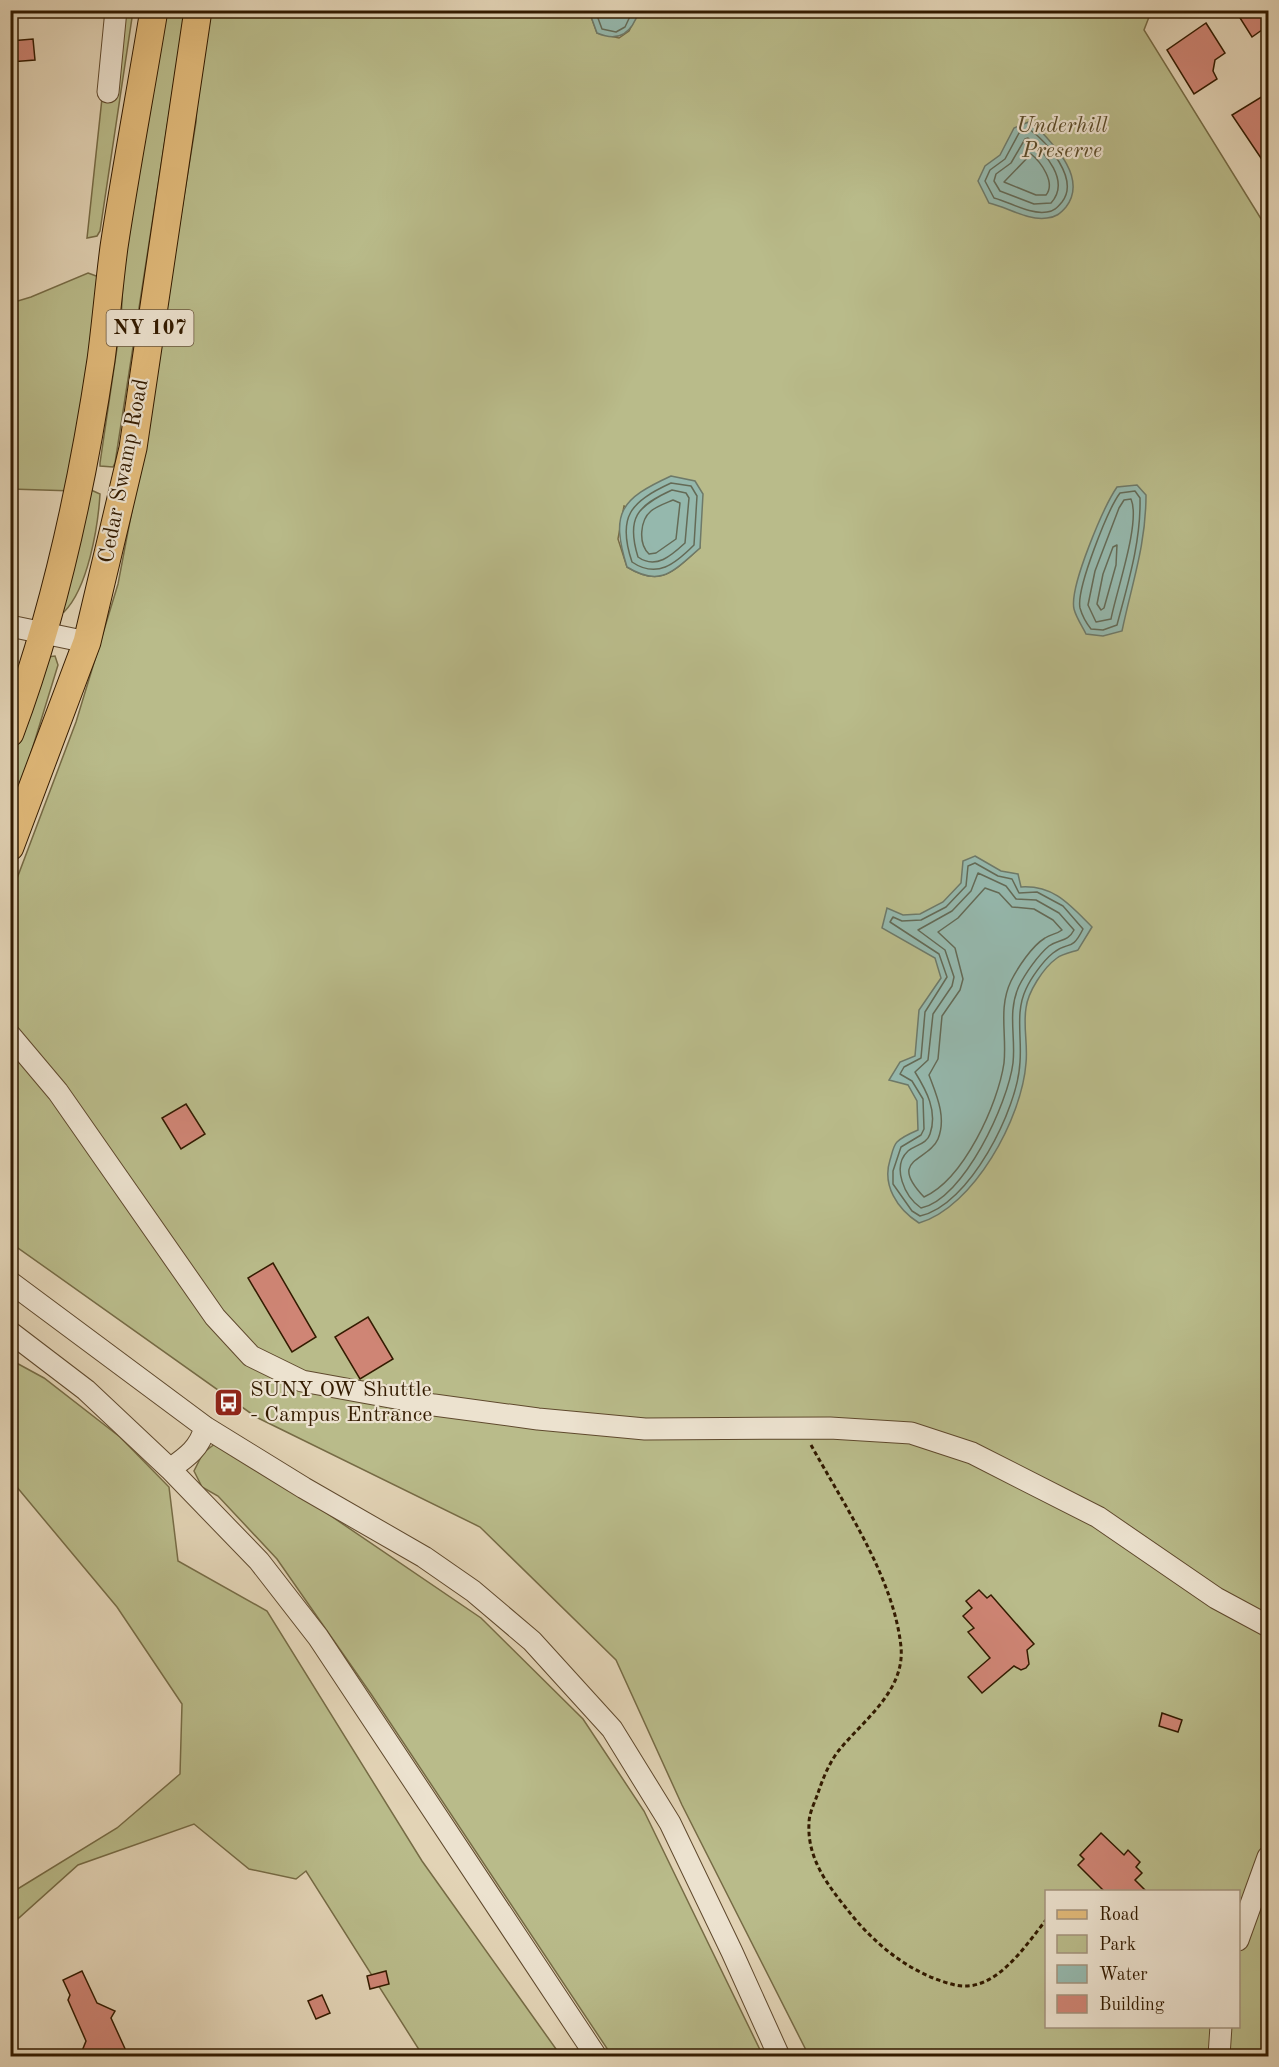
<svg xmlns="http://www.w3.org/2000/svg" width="1279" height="2067" font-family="'Old Standard TT',serif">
<rect width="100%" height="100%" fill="#e2d3b5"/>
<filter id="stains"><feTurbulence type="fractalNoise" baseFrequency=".00333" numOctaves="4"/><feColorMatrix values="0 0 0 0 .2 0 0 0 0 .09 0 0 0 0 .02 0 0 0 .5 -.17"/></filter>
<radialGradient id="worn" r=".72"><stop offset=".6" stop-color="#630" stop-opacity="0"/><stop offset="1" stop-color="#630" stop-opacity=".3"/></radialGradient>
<path fill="#b9bb8a" stroke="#766b45" stroke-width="1.5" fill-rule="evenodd" d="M125,11H133L100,231L97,236L87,238L103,89Z
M163,11H185L115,463L113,467L100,466V463L121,321L124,260Z
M208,11H589L597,33L619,38L629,31L639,11H1159L1149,17L1144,30L1268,230V2056H809L682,1805L616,1660L480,1527L256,1417L11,1243L10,897L76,722L118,584L141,463L196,122L200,52ZM624,506L699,539L700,548C673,571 662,588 627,567L618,539ZM1046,1892H1238V2026H1046Z
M88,273L99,277L74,491L11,489V303L31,297Z
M91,490L100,494C98,527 88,588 64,612L59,610Z
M55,656L58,665L11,818V755L45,660L47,657Z
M11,1360L44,1378L120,1437L169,1487L178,1561L267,1611L422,1861L561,2056H423L306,1871L296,1879L249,1869L194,1824L78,1865L11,1925V1893L117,1828L180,1774L182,1704L117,1607L11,1480Z
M216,1443L231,1448L481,1618L583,1719L644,1811L763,2056H612L371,1694L277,1559L218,1496L202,1487L194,1471L203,1453Z"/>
<path fill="#95b8ad" stroke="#6e7968" stroke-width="1.5" d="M589,11H639C632,32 620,43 597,33Z
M1031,121C1051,142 1089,177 1066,207C1060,214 1056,217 1047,218C1028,221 1007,207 989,203L978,181L985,166L1000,155L1014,128Z
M671,476L695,481L703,494L700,548C673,571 661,588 627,567C610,512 621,499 671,476Z
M1137,485L1146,495C1146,545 1132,583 1122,631L1103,636L1086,634C1082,626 1076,617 1074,609C1069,587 1104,506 1117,487Z
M975,856L1001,871L1018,874L1021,887C1054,885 1070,905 1092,927L1078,950C1072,952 1062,954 1057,958C1043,968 1028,992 1026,1008C1023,1026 1028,1045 1026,1063C1022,1118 974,1207 919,1223C897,1209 882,1185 890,1160C892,1154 893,1146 897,1142C902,1137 911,1133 918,1130L917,1101L908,1085L889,1080L900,1062L915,1056L919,1010L941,978L935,958L882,928L887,908L903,915L920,914L943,902L961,883L963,861Z"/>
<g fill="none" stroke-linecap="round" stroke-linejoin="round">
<path stroke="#646a56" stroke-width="1.5" d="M595,10L602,29L616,32L625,27L633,10
M1029,129C1047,142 1080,179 1062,202C1057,208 1054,211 1047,212C1030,215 1010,202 994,198L985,181L990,170L1005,159L1019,133Z
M1028,138C1045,153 1071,181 1051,203L1034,204L1000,191L994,181L996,174L1011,163L1025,139Z
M1031,154C1041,162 1056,183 1046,195H1036L1004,182Z
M671,483L691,486L697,496L694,545C675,564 657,579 632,562C617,517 630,502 671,483Z
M672,490L686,493L689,498L685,543C672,555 656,570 638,557C626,518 637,506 672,490Z
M1120,493L1135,491L1140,498C1141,542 1128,583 1117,625L1103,630L1091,629C1087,624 1082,615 1080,608C1076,589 1108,509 1120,493Z
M1131,499C1141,522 1116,592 1111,619L1096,622L1088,605L1095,571L1119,508L1124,500Z
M673,500L680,503L676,539L656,553L649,554C638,544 640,520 651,511C657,506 666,503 673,500Z
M1117,545L1116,565L1104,608L1101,610L1097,604L1103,574L1113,547Z
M975,863L998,876L1012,879L1019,893L1037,892L1063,906L1083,929C1071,953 1069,940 1053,953C1043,961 1031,978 1026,989C1015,1012 1022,1037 1020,1062C1018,1109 969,1206 920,1216L912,1211L893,1184V1171L901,1147L921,1135L924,1129L923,1099L912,1081L900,1074L904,1067L921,1058L925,1012L947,977L939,954L890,922L893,917L902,921L921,920L946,907L966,886L968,866Z
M978,873L1006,886L1016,899L1036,900L1059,913L1074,930C1068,942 1059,939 1049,946C1038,955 1025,974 1019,986C1007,1012 1016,1037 1013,1063C1008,1103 964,1199 921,1208C905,1197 891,1167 908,1151C915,1145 927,1144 930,1134C938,1111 926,1090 915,1072L928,1060L933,1014L952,986L954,977L945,950L918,930L952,911L971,891Z
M985,888L999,893L1012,907L1034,909L1053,920L1062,930C1057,934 1051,934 1045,938C1032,946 1018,967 1011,981C998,1008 1007,1035 1004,1063C998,1104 964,1179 924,1197C887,1158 928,1162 938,1139C947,1117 936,1094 929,1075L938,1059L942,1016L960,990L963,979L955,948L938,932L958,918Z"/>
</g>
<path fill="#cf8575" stroke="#331b00" stroke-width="1.5" d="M1235,10H1269V31L1262,30L1252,37Z
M1206,23L1225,53L1215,60L1213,71L1217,79L1194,94L1167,50Z
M33,39L35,60L10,62V41Z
M1263,96L1269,105V170L1232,115Z
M186,1104L205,1134L181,1149L162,1118Z
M273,1263L316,1337L292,1352L248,1278Z
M368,1317L393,1359L360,1379L335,1337Z
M979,1590L987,1598L991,1595L1034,1644L1027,1650L1029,1664L1026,1668L1021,1670L1014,1666L982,1693L968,1677L990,1658L968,1632L974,1628L963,1616L972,1608L966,1601Z
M1162,1713L1182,1720L1178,1732L1159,1726Z
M1101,1833L1124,1855L1128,1850L1140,1862L1136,1867L1142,1873L1135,1880L1147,1892H1105L1078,1865L1084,1859L1080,1855Z
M82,1971L97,2003L115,2011L111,2018L127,2053L120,2056H80L86,2041L68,2000L70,1995L63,1980Z
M386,1971L389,1984L370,1989L367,1976Z
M322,1995L330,2013L316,2019L308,2001Z"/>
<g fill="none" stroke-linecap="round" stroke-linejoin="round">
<defs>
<path id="minor" d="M108,92L116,10
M10,626L87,642
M10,1035L58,1092L215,1317L251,1356L302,1381L434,1405L538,1419L645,1429L830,1428L911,1433L972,1453L1098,1517L1216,1598L1268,1626
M10,1282L205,1427L304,1488L424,1557L473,1591L532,1641L612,1729L670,1823L732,1952L779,2056
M10,1332L86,1390L170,1469L259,1561L318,1637L596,2056
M170,1469C187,1457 200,1448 205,1427
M1238,1940L1268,1857
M1219,2056L1221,2026"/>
<path id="major" d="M10,733C55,613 82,487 101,360C106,322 109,285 114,247C126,168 141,89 154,10
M10,847L87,642L133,448L198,10"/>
</defs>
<use href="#minor" stroke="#5f492d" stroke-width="23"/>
<use href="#major" stroke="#331b00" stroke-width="29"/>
<path stroke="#331b00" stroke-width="3" stroke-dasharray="4.5 3" stroke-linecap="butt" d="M811,1445C844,1505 894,1578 901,1647C905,1690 865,1719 840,1749C830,1761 823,1778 818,1793C815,1802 809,1813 809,1823C807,1857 826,1883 846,1908C874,1944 910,1974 955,1985C995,1994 1025,1946 1046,1920"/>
<use href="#minor" stroke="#ece2cf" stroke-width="21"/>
<use href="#major" stroke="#e1ba7a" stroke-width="27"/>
</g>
<defs>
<symbol id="bus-square" viewBox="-11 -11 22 22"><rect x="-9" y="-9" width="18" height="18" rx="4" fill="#8f2418" stroke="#ece2cf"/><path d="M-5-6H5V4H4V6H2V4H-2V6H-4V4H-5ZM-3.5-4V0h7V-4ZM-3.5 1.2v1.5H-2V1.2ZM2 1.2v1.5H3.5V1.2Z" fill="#fff"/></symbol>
</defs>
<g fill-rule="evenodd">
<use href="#bus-square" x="212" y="1386" width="33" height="33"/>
</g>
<g text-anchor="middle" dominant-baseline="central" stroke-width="4.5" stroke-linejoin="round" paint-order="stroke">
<rect fill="#ece2cf" stroke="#6a573e" stroke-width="1.5" x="106.5" y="310" width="87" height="36" rx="4.5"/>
<g font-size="21" font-weight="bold" fill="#331b00">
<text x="150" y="328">NY 107</text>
</g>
<g font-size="22" font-style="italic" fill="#5b4b29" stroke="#ece2cf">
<text x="1062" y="126">Underhill<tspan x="1062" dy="25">Preserve</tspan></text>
</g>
<g font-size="22" fill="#331b00" stroke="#ece2cf">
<text transform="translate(124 471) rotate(-79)">Cedar Swamp Road</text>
</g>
<g font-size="22" fill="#331b00" stroke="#ece2cf" text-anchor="start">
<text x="250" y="1390">SUNY OW Shuttle<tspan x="250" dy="25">- Campus Entrance</tspan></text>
</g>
</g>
<rect width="1279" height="2067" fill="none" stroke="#e2d3b5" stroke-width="36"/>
<rect x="12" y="12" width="1255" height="2043" fill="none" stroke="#331b00" stroke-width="3"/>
<rect x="18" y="18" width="1243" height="2031" fill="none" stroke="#331b00" stroke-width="1.5"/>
<rect x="1045" y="1890" width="195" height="138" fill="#ece2cf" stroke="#a2927c" stroke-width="1.5"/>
<rect x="1057" y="1910" width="30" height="9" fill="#e1ba7a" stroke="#a2927c" stroke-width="1.5"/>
<text x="1099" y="1920" font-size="18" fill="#331b00">Road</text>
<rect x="1057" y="1935" width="30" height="18" fill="#b9bb8a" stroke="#a2927c" stroke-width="1.5"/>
<text x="1099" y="1950" font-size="18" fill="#331b00">Park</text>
<rect x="1057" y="1965" width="30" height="18" fill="#95b8ad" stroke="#a2927c" stroke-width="1.5"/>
<text x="1099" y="1980" font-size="18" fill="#331b00">Water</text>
<rect x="1057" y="1995" width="30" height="18" fill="#cf8575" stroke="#a2927c" stroke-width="1.5"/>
<text x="1099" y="2010" font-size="18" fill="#331b00">Building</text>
<rect width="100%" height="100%" filter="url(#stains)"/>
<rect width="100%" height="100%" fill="url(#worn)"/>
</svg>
